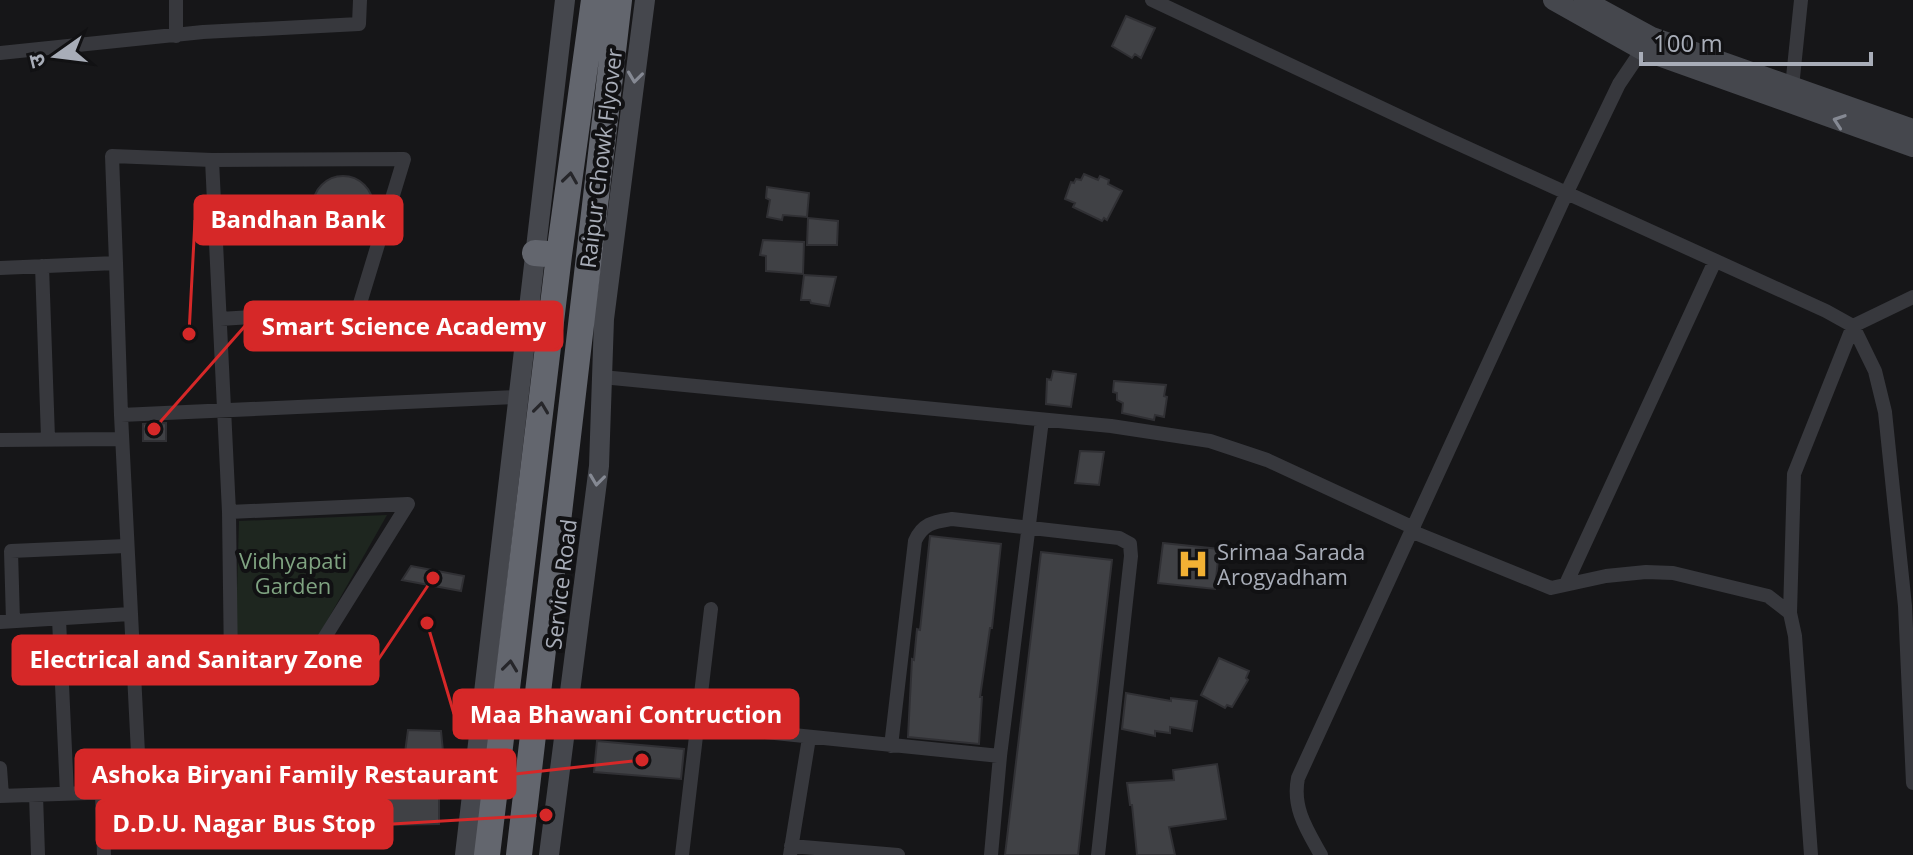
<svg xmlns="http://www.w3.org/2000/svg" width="1913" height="855" font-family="'Open Sans','Noto Sans Devanagari',sans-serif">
<rect width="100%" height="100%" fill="#161618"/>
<path fill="#1e261f" d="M387,515L306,658L235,661L239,521Z"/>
<path fill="#404145" stroke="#303034" stroke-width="2" d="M1126,16L1155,28L1141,58L1135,54L1132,58L1112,46Z
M1084,174L1098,180L1100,176L1109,180L1108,184L1122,191L1107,220L1104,218L1102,221L1073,207L1075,203L1065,199L1071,182L1074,183L1076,179L1081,180Z
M313 206a30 30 0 1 1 60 0a30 30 0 1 1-60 0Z
M767,187L809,193L807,217L783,215L782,220L767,217L770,200L766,198Z
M808,218L838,221L837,245H807Z
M763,240L804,242L803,274L766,271V256L760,255Z
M804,275L836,277L829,306L811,303L810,300H801Z
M1053,371L1076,374L1071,407L1046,404L1047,379L1051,380Z
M1114,381L1166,385L1164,396L1167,397L1164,417L1155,415L1154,420L1122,413L1123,403L1117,400V393L1113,392Z
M166,423V441H143V424Z
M1080,451L1104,452L1099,485L1075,483Z
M930,536L1001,544L992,628H990L980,697H982L979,744L908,737L912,659L914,660L917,629L920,630Z
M1163,543L1219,549L1215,589L1158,583Z
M1041,552L1112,560L1078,855H1005Z
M411,566L464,576L461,591L402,580Z
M1219,658L1249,671L1246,678L1248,680L1232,707L1227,705L1225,708L1201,695Z
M1126,693L1171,701V698L1197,701L1192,731L1170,727V733L1155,731V736L1122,729Z
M408,730L441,731L444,762L404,760Z
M597,741L684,749L681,779L594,772Z
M1217,764L1226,819L1169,827L1175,855H1137L1132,805H1130L1127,783L1174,780L1173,770Z
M439,791V824L379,825L377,793Z"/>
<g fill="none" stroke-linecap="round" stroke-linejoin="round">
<path stroke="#37383d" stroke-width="14" d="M1152,0L1439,135L1826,311L1853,326L1875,371L1885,412L1905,606L1913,783
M176,36V0
M0,53L203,32L359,24L360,0
M1792,87L1801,0
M212,160L229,512L231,665
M116,263L112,156L212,160L404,159L358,310L220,319
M42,266L48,438
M0,268L116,263L121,415L140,793
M602,377L1111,426L1210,441L1267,460L1414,528
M121,415L518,397
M0,440L122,439
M1413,532L1551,588L1606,576L1646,572L1673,573L1768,596L1790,613L1795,636L1811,855
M1566,584L1715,261
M1790,613L1794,474L1853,326L1913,297
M59,619L67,794
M13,621L11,551L126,546
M0,622L130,614
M134,670L310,661L408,504L229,512
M568,712L1000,756
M891,746L915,541C923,523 934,522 952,519L1119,538L1130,544L1131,556L1098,855
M0,768L2,796
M102,794L104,855
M36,795L38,855
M0,796L474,780
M791,846L898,855
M682,855L711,609
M790,855L809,738
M991,855L1000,756L1042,420
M1321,855C1307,830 1292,808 1298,778L1567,192L1619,84L1642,50"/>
<path stroke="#45474d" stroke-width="20" d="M1553,0L1642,50L1913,147
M1584,0L1652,37L1913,129
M465,855L565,0
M549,855L599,466L604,319L645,0"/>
<path stroke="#63666e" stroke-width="26" d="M535,253L559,255
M487,855L559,255L594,0
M519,855L619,0"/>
</g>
<defs><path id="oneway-chevron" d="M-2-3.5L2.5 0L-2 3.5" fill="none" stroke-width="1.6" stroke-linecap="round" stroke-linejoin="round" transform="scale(2)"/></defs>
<g stroke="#858993">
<use href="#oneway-chevron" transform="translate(635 77) rotate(97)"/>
<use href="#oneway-chevron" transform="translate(1839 121) rotate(-161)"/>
<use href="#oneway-chevron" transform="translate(597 480) rotate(97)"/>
</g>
<g stroke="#26262a">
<use href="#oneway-chevron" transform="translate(570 178) rotate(-82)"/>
<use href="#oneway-chevron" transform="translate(541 408) rotate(-83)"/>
<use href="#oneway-chevron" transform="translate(510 666) rotate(-83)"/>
</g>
<defs>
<symbol id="hospital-bare" viewBox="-9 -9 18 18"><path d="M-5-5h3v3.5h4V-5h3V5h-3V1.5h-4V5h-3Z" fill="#f2b134" stroke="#111113" stroke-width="2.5" paint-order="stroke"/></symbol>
</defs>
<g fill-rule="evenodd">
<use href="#hospital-bare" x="1171" y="542" width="44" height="44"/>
</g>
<g text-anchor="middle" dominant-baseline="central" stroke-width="8" stroke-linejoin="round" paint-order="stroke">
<g font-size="22" fill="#a8adb8" stroke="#111113">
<text transform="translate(600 158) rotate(-83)">Raipur Chowk Flyover</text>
<text transform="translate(560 584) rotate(-83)">Service Road</text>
</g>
<g font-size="22" fill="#a8adb8" stroke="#111113" text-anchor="start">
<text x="1217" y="551">Srimaa Sarada<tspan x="1217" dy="25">Arogyadham</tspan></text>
</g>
<g font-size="22" fill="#7fa381" stroke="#111113">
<text x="293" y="560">Vidhyapati<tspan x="293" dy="25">Garden</tspan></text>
</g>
</g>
<path fill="none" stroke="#d62828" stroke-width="3" d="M189 334L195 220M154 429L245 326M433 578L378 660M427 623L454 714M642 760L515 774M546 815L392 824"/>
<g fill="#d62828" stroke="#111113" stroke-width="3">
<circle cx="189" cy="334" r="8"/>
<circle cx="154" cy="429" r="8"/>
<circle cx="433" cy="578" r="8"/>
<circle cx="427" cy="623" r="8"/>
<circle cx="642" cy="760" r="8"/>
<circle cx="546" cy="815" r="8"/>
</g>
<g fill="#d62828" stroke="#d62828" stroke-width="3">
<rect x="195" y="196" width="207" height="48" rx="8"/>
<rect x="245" y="302" width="317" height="48" rx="8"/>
<rect x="13" y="636" width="365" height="48" rx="8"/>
<rect x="454" y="690" width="344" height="48" rx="8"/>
<rect x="76" y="750" width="439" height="48" rx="8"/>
<rect x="97" y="800" width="295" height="48" rx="8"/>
</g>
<g font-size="24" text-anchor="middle" font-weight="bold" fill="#fff">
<text x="298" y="228">Bandhan Bank</text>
<text x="404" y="335">Smart Science Academy</text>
<text x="196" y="668">Electrical and Sanitary Zone</text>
<text x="626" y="723">Maa Bhawani Contruction</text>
<text x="295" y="783">Ashoka Biryani Family Restaurant</text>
<text x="244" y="832">D.D.U. Nagar Bus Stop</text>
</g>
<g transform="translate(56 56) rotate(256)" stroke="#111113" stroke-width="6" paint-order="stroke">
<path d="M0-6L14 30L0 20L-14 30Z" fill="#a8adb8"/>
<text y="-12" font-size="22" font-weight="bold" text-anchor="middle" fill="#a8adb8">उ</text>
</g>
<path d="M1641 52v12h230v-12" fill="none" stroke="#a8adb8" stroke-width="4"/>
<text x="1653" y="52" font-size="24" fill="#a8adb8" stroke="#111113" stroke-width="6" paint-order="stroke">100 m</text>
</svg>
